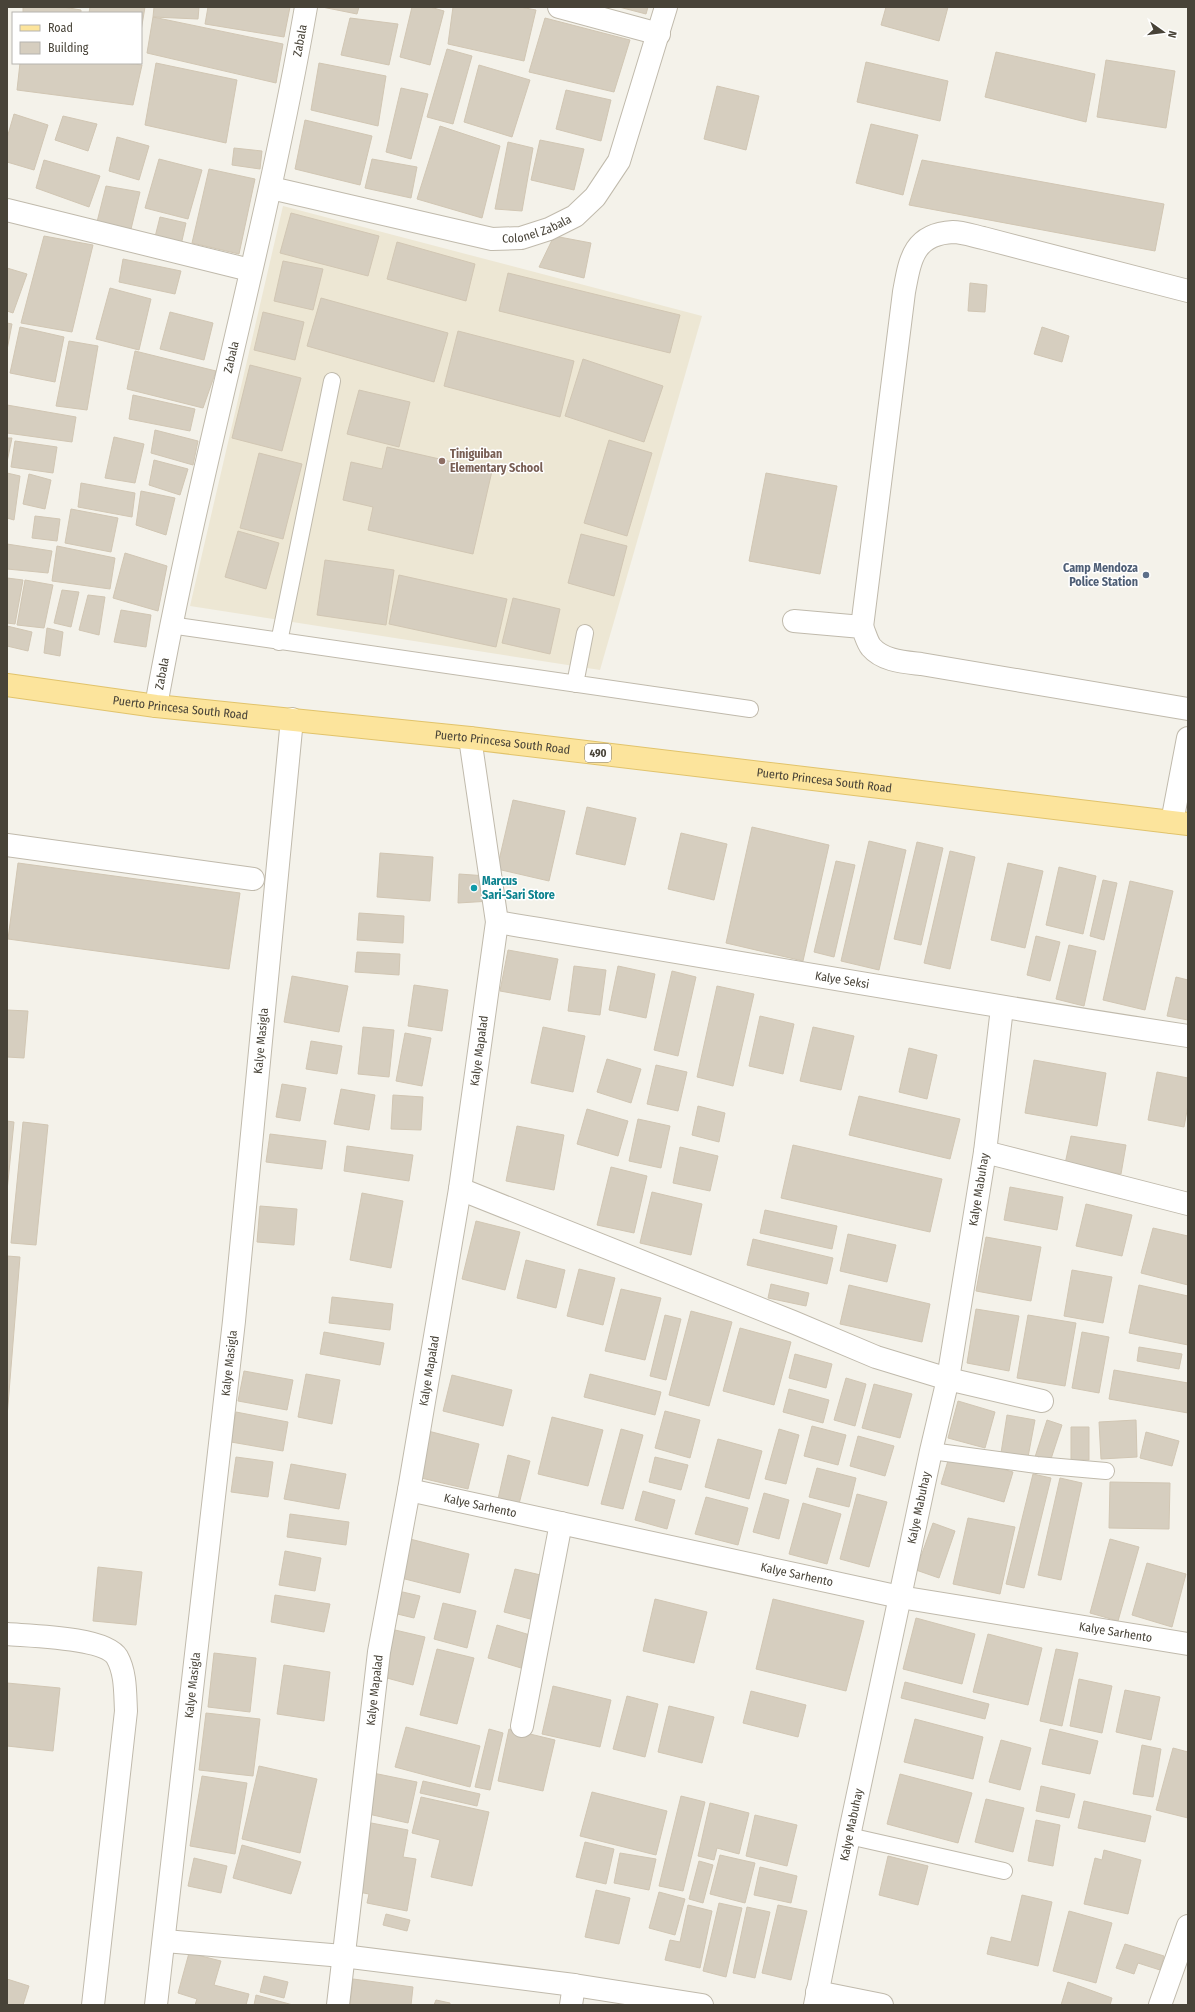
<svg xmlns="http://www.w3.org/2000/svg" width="1195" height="2012" font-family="'Fira Sans Condensed',sans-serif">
<rect width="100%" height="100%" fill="#f4f2ea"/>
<path fill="#ede7d4" d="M283,206L702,316L600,670L190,606Z"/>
<path fill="#d6cebf" stroke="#d1c6b3" d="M23,7H63L81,10V13H23Z
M90,7H145L141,31V13H89Z
M154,7H199L198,19L153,17Z
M208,7H290L284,37L205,24Z
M322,7H359L357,14Z
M412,7H430L444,11L430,65L400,57Z
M453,7H520L536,10L524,61L448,44Z
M619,7H648L646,14Z
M886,7H948L939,41L881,25Z
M153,17L283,44L276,83L147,53Z
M350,18L398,24L389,65L341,55Z
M545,18L630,40L614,92L529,72Z
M447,49L472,56L453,124L427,117Z
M996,52L1095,74L1086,122L985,97Z
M1106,60L1175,71L1166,128L1097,117Z
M866,62L948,81L940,121L857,102Z
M20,63H125L142,65L133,105L17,90Z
M156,63L237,80L226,143L145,125Z
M319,63L386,76L378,126L311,110Z
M479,65L530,80L512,137L464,122Z
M717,86L759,96L746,150L704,139Z
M401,88L428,94L411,159L386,152Z
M566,90L611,100L601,141L556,129Z
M14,114L48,125L34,170L7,162V138Z
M63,116L97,124L88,151L55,140Z
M305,120L372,136L360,185L295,169Z
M871,124L918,135L903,195L856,183Z
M440,126L500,146L482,218L417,199Z
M117,137L149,146L139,180L109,171Z
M540,140L584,149L574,190L531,180Z
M508,142L533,148L522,211L495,209Z
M234,148L262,151L260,169L232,165Z
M159,159L202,170L188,219L145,208Z
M372,159L417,167L411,198L365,188Z
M44,160L100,176L89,207L36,188Z
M922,160L1164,204L1155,251L909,205Z
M209,169L255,179L239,254L192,243Z
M106,186L140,192L131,229L97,222Z
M291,213L379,236L368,276L280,253Z
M160,217L186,223L181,245L155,237Z
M44,236L93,245L72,332L21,323Z
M554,236L591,243L584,278L539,267Z
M397,242L475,264L466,301L387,279Z
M123,259L181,271L175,294L119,282Z
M283,261L323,269L313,310L274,301Z
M7,268L27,274L13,313L7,311Z
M508,273L680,315L670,353L499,311Z
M970,283L987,285L985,312L968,311Z
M110,288L151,299L139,350L96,339Z
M321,298L448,333L434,382L307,346Z
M170,312L213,323L204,360L160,349Z
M263,312L304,322L295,360L254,350Z
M7,323L12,324L7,350Z
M20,327L64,337L55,382L10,373Z
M1042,327L1069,336L1062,362L1034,354Z
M458,331L574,361L560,417L444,386Z
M69,341L98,346L87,410L56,406Z
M135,351L216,371L203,408L127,389Z
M583,359L663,386L644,442L565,416Z
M250,365L301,378L282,451L232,438Z
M359,390L410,402L399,447L347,434Z
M133,395L195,409L190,431L129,419Z
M7,405L76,417L72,442L7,433Z
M155,430L198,441L193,465L151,453Z
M114,437L144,444L135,483L105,478Z
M7,438H12L7,462Z
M609,440L652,453L627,536L584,523Z
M15,441L57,447L53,473L11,467Z
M387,447L492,471L473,554L368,530L373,507L343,500L351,462L382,469Z
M259,453L302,464L283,539L240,528Z
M154,460L188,469L180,495L149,485Z
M7,473L20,476L14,520L7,518Z
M766,473L837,486L820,574L749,561Z
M29,474L51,480L45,509L23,504Z
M81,483L135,493L132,517L78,507Z
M141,491L175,498L166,535L136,525Z
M71,509L118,518L111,552L65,543Z
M35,516L60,519L57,541L32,538Z
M238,531L279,543L266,589L225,577Z
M581,534L627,546L614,596L568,583Z
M7,544L52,551L48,573L7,569Z
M57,546L115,558L110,589L52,581Z
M125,553L167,566L158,611L113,598Z
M325,560L394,570L386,625L317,615Z
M399,575L507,599L496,647L389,624Z
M7,578L23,580L15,624L7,623Z
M25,580L53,585L44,628L17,625Z
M62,590L79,592L71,627L54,623Z
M88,595L105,597L99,635L79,630Z
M513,598L560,609L550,654L502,643Z
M121,610L151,615L146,647L114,642Z
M7,626L32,632L28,651L7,646Z
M47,628L63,632L60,656L44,653Z
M513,800L565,811L549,881L497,869Z
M587,807L636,818L625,865L576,854Z
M752,827L829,845L803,961L726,943Z
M681,833L727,844L714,900L668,889Z
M869,841L906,850L879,970L841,961Z
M917,842L943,848L921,945L894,939Z
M950,851L975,857L950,969L924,963Z
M380,853L433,857L430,901L377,897Z
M836,861L855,865L834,957L814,952Z
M18,863L240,893L229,969L8,939Z
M1008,863L1043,871L1025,948L991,940Z
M1059,867L1096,876L1083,934L1046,925Z
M459,874L487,876L491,901L458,903Z
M1103,880L1117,883L1104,940L1090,936Z
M1130,881L1173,891L1145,1010L1103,1000Z
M359,913L404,916L403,943L357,940Z
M1036,936L1060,942L1050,981L1027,975Z
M1069,945L1096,951L1084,1006L1056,999Z
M508,950L558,959L550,1000L500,991Z
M357,952L400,954L399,975L355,972Z
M574,966L606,970L600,1015L568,1011Z
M618,966L655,974L646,1018L609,1010Z
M672,971L696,977L678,1056L654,1050Z
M292,976L348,986L339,1032L284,1022Z
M1176,977L1188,980V1020L1167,1016Z
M414,985L448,990L442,1031L408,1026Z
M717,986L754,994L733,1086L697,1077Z
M7,1010L28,1011L24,1058L7,1057Z
M760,1016L794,1024L783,1074L749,1066Z
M363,1027L394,1030L389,1077L358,1074Z
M543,1027L585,1036L573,1092L531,1083Z
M813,1027L854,1036L841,1090L800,1081Z
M405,1033L431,1038L422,1086L396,1081Z
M311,1041L342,1046L337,1074L306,1069Z
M909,1048L937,1055L927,1099L899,1092Z
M607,1059L641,1069L631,1103L597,1092Z
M1034,1060L1106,1073L1097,1126L1025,1113Z
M656,1065L687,1072L678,1111L647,1104Z
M1157,1072L1188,1078V1105L1184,1127L1148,1120Z
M282,1084L306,1088L300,1121L276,1117Z
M341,1089L375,1095L369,1130L334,1124Z
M393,1095L423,1097L421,1130L391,1129Z
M859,1096L960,1119L950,1159L849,1135Z
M698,1106L725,1113L719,1142L692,1135Z
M587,1109L628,1121L618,1156L577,1144Z
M638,1119L670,1126L661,1168L629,1161Z
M7,1121L14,1122L7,1191Z
M23,1122L48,1125L36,1245L11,1243Z
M517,1126L564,1135L554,1190L506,1181Z
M270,1134L326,1141L322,1169L266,1162Z
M1071,1136L1126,1145L1121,1174L1065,1164Z
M793,1145L942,1179L930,1232L781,1198Z
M347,1146L413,1155L409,1181L344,1171Z
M680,1147L718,1156L710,1191L673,1183Z
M611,1167L647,1176L634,1233L597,1225Z
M1010,1187L1063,1197L1057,1230L1004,1220Z
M652,1192L702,1204L691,1255L640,1243Z
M362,1193L403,1201L391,1268L350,1260Z
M1086,1204L1132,1215L1122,1256L1076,1246Z
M260,1206L297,1209L294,1245L257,1242Z
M765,1210L837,1226L832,1249L760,1233Z
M476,1221L520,1232L505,1290L462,1279Z
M1153,1228L1188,1236V1285L1141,1273Z
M848,1234L896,1245L887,1282L840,1271Z
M986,1237L1041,1247L1031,1301L976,1291Z
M753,1239L833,1258L827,1284L747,1265Z
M7,1256L20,1257L7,1417Z
M526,1260L565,1270L556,1308L517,1298Z
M579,1269L615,1278L603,1325L567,1316Z
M1072,1270L1112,1277L1103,1323L1064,1316Z
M771,1284L809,1293L806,1306L768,1298Z
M849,1285L930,1304L922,1342L840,1324Z
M1139,1285L1188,1296V1345L1129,1333Z
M621,1289L661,1298L645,1360L605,1351Z
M332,1297L393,1304L390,1330L329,1323Z
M976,1309L1019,1316L1009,1371L967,1363Z
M691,1311L732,1322L709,1406L669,1395Z
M665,1315L681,1319L666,1380L650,1376Z
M1028,1315L1076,1323L1065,1386L1017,1378Z
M740,1328L791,1342L774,1405L723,1391Z
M324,1332L384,1343L380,1365L320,1354Z
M1082,1332L1109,1337L1099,1393L1072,1388Z
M1139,1347L1182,1354L1179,1369L1137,1361Z
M795,1354L832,1364L826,1388L789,1378Z
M1114,1370L1188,1383V1413L1109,1399Z
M244,1371L293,1380L287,1410L238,1401Z
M306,1374L340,1380L332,1424L298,1417Z
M590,1374L661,1392L655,1415L584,1397Z
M452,1375L512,1390L503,1426L443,1411Z
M846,1378L866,1384L855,1426L834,1420Z
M874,1384L912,1394L900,1438L862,1428Z
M789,1389L829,1400L823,1423L783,1412Z
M958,1401L995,1412L985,1448L948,1438Z
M665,1411L700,1420L690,1458L655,1448Z
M236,1412L288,1422L283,1451L231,1442Z
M1007,1415L1035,1420L1028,1457L1001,1453Z
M552,1417L603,1430L588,1486L538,1474Z
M1047,1420L1062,1425L1050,1462L1035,1457Z
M1136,1420L1137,1457L1101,1459L1099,1422Z
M812,1426L846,1435L838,1465L804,1456Z
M1071,1427H1089V1460H1071Z
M621,1429L643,1435L623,1509L601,1504Z
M779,1429L799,1435L786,1484L765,1479Z
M428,1431L479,1444L468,1489L417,1477Z
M1146,1432L1179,1441L1172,1466L1140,1458Z
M858,1436L894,1446L885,1476L850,1466Z
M718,1439L762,1451L749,1499L705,1487Z
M950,1454L1013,1472L1004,1502L941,1484Z
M508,1455L530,1461L519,1504L498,1499Z
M236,1457L273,1462L268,1497L231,1492Z
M655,1457L688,1465L681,1490L649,1482Z
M291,1464L346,1474L339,1509L284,1499Z
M817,1468L856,1478L849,1507L809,1497Z
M1033,1474L1051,1478L1024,1588L1006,1584Z
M1060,1478L1082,1483L1061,1580L1038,1575Z
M1110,1482L1170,1483L1169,1529L1109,1528Z
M643,1491L675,1500L667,1529L635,1520Z
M764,1493L789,1500L779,1539L753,1532Z
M857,1494L887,1502L869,1567L840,1559Z
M706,1497L748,1508L738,1545L695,1534Z
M803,1503L841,1514L827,1564L789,1554Z
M290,1514L349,1522L346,1545L287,1537Z
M968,1518L1015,1527L1000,1594L953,1584Z
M933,1523L955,1531L939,1578L916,1570Z
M410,1539L469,1554L460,1593L401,1578Z
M1110,1539L1139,1547L1118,1621L1090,1613Z
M285,1551L321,1558L315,1591L279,1585Z
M1147,1563L1186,1574L1172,1627L1132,1615Z
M98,1567L142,1572L136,1625L93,1621Z
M515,1569L545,1576L534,1620L504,1612Z
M394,1590L420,1596L414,1618L389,1612Z
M275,1595L330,1604L324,1632L271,1622Z
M655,1599L707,1612L694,1663L643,1651Z
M773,1599L864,1621L846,1691L756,1669Z
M443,1603L476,1611L467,1648L434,1639Z
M916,1618L975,1634L962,1684L903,1669Z
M497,1625L530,1635L521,1668L488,1658Z
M395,1630L425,1637L413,1685L383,1677Z
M988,1634L1042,1648L1028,1705L973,1692Z
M437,1649L474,1658L457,1724L420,1715Z
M1056,1649L1078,1653L1062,1726L1040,1721Z
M214,1653L256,1658L250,1712L208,1707Z
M284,1665L330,1672L324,1721L277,1714Z
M1079,1679L1112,1686L1102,1733L1070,1726Z
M905,1682L989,1704L985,1719L901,1698Z
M7,1683L60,1688L53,1751L7,1746Z
M553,1686L611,1700L600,1747L542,1734Z
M1125,1690L1160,1697L1151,1740L1116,1732Z
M751,1691L806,1705L798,1737L743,1723Z
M627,1696L658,1704L645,1757L613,1749Z
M669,1706L714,1717L702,1763L658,1752Z
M206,1713L260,1719L253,1776L199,1770Z
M915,1719L983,1737L973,1779L904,1762Z
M406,1727L480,1746L470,1787L395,1767Z
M489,1729L503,1733L490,1790L475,1787Z
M509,1729L555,1740L543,1791L498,1781Z
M1050,1729L1098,1741L1090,1774L1042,1764Z
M1001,1740L1031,1748L1020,1790L989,1782Z
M1142,1745L1161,1749L1153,1797L1133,1794Z
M1173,1748L1188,1752V1818L1156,1810Z
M259,1766L317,1779L300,1853L242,1839Z
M373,1773L417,1782L408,1823L364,1813Z
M900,1774L972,1793L958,1843L887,1824Z
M202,1776L247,1783L235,1854L190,1846Z
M423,1781L480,1794L477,1806L420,1793Z
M1041,1786L1075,1794L1069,1818L1036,1811Z
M592,1792L667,1811L656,1855L580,1836Z
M681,1796L705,1802L683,1891L659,1886Z
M421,1797L489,1812L472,1886L431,1877L440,1840L412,1833Z
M986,1799L1024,1808L1013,1852L975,1842Z
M1084,1801L1151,1816L1145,1842L1078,1828Z
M710,1803L749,1813L739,1854L717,1848L714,1860L698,1856Z
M755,1815L797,1825L787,1866L746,1856Z
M1036,1820L1060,1825L1053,1866L1028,1861Z
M366,1822L408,1830L403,1857L416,1859L407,1911L367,1903L369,1894L353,1891Z
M585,1842L614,1849L606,1884L576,1877Z
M242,1845L301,1862L291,1894L233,1878Z
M1104,1850L1141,1860L1128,1914L1084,1904L1095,1858L1102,1860Z
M620,1853L656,1859L649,1890L614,1883Z
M720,1855L755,1863L745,1903L710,1894Z
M888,1856L928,1866L918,1905L879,1895Z
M194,1858L227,1866L221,1893L188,1886Z
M699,1861L713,1865L703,1903L689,1899Z
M760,1867L797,1876L791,1903L754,1895Z
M596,1890L630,1898L619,1944L585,1937Z
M659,1892L685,1899L675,1935L649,1928Z
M1022,1895L1052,1902L1038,1966L987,1954L991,1937L1011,1942Z
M719,1903L742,1908L726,1977L703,1971Z
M688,1905L712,1911L700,1968L665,1960L670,1940L680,1942Z
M778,1905L807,1911L791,1980L762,1973Z
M747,1907L770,1912L755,1978L733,1973Z
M1069,1911L1112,1923L1096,1983L1053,1971Z
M386,1914L410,1920L407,1931L383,1925Z
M1125,1944L1164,1956L1160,1970L1138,1963L1134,1974L1116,1968Z
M189,1953L221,1961L214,1985L249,1994L246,2005H195L197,1999L178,1993Z
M264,1976L288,1982L284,1998L260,1992Z
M7,1979L29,1986L23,2005H7Z
M353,1979L413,1987L411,2005H350Z
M1068,1982L1112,1998L1110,2005H1061Z
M256,1995L293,2005H254Z
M436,2000L450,2003V2005H434Z"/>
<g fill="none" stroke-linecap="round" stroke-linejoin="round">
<defs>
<path id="lane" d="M170,625L750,709
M279,642L332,381
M575,684L585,633
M931,1451L1037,1465L1106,1471
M849,1836L1004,1871"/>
<g id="street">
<path d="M559,7L659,34"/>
<path id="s1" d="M271,188L492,239L521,238L549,229L575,216L595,197L619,161L666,7"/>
<path d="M7,210L250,270"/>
<path d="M794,621L862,627C865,633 867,642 871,647C883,661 904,662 921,664L1188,709"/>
<path d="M862,627L904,292C910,260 913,234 953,232C962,232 974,236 983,238L1188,291"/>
<path id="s2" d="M156,706C198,471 265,242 306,7"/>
<path d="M1172,822L1188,738"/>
<path d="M7,845L253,879"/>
<path id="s3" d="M497,922C728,960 957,1001 1188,1036"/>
<path d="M985,1152L1188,1204"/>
<path d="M460,1189L793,1322L876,1357L948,1379L1042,1401"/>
<path id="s4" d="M409,1490L900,1597L1188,1644"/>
<path d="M7,1634C30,1636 105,1637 117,1657C126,1673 125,1693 126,1711L93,2005"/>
<path d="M522,1726L561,1523"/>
<path d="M165,1941L343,1956L574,1985L702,2005"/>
<path d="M817,1992L882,2005"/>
<path id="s5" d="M156,2005L234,1321L292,719"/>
<path id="s6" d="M338,2005L379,1652L409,1490L460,1189L497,922L470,738"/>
<path d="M571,2005L574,1985"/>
<path id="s7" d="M815,2005L849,1836L931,1451L948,1379L985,1152L1002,1008"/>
<path d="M1160,2005L1188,1926"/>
</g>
<g id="primary">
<path id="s8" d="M7,685L156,706L470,738L1188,824"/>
</g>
</defs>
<use href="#lane" stroke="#c0baac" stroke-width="18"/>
<use href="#street" stroke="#c0baac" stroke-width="24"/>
<use href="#primary" stroke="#e1c36b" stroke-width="24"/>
<use href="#lane" stroke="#fff" stroke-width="16"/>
<use href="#street" stroke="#fff" stroke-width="22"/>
<use href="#primary" stroke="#fce49c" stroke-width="22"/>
</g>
<circle fill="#8d6e63" stroke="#fff" stroke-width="1.5" cx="442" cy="461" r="4"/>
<circle fill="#5c6f8a" stroke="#fff" stroke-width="1.5" cx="1146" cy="575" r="4"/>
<circle fill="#0f9aa8" stroke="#fff" stroke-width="1.5" cx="474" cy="888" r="4"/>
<g text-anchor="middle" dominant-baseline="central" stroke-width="3" stroke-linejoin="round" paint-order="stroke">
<rect fill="#fff" stroke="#7f7b74" stroke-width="1" x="585" y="744" width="26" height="18" rx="3"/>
<g font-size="11" font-weight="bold" fill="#484338">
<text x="598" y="753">490</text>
</g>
<g font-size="12" fill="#484338" stroke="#fff">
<text stroke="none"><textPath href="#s2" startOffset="681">Zabala</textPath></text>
<text stroke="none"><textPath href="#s1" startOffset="273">Colonel Zabala</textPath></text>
<text stroke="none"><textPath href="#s2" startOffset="357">Zabala</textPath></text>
<text stroke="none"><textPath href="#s2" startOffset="33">Zabala</textPath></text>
<text stroke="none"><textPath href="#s8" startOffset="175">Puerto Princesa South Road</textPath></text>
<text stroke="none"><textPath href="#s8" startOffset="499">Puerto Princesa South Road</textPath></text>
<text stroke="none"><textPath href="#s8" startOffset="823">Puerto Princesa South Road</textPath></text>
<text stroke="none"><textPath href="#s3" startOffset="350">Kalye Seksi</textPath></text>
<text stroke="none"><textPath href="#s5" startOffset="970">Kalye Masigla</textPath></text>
<text stroke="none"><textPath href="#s6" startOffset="965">Kalye Mapalad</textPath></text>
<text stroke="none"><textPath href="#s7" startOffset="832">Kalye Mabuhay</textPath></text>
<text stroke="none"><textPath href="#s5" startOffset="646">Kalye Masigla</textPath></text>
<text stroke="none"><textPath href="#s6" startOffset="641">Kalye Mapalad</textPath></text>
<text stroke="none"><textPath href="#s4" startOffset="73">Kalye Sarhento</textPath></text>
<text stroke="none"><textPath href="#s7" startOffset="508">Kalye Mabuhay</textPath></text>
<text stroke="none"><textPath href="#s4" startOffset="397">Kalye Sarhento</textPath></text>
<text stroke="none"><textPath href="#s4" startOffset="721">Kalye Sarhento</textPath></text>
<text stroke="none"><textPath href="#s5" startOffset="322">Kalye Masigla</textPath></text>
<text stroke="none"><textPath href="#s6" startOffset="317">Kalye Mapalad</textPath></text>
<text stroke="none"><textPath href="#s7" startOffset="184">Kalye Mabuhay</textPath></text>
</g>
<g font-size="12" font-weight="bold" fill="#785e54" stroke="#fff" text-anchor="start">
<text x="450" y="454">Tiniguiban<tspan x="450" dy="14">Elementary School</tspan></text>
</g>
<g font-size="12" font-weight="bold" fill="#4e5e75" stroke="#fff" text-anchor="end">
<text x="1138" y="568">Camp Mendoza<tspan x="1138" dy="14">Police Station</tspan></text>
</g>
<g font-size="12" font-weight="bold" fill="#0d838f" stroke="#fff" text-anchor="start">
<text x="482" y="881">Marcus<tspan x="482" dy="14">Sari-Sari Store</tspan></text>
</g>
</g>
<rect width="1195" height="2012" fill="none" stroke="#484338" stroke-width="16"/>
<rect x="12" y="12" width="130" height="52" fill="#ffffff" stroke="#b6b4af"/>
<rect x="20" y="25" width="20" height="6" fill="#fce49c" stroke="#b6b4af"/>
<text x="48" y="32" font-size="12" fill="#484338">Road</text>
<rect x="20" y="42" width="20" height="12" fill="#d6cebf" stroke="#b6b4af"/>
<text x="48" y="52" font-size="12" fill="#484338">Building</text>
<g transform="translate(1163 32) rotate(104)" stroke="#ffffff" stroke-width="3" paint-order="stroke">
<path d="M0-3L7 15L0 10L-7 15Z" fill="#484338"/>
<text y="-6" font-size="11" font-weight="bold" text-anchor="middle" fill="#484338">N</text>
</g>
</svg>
